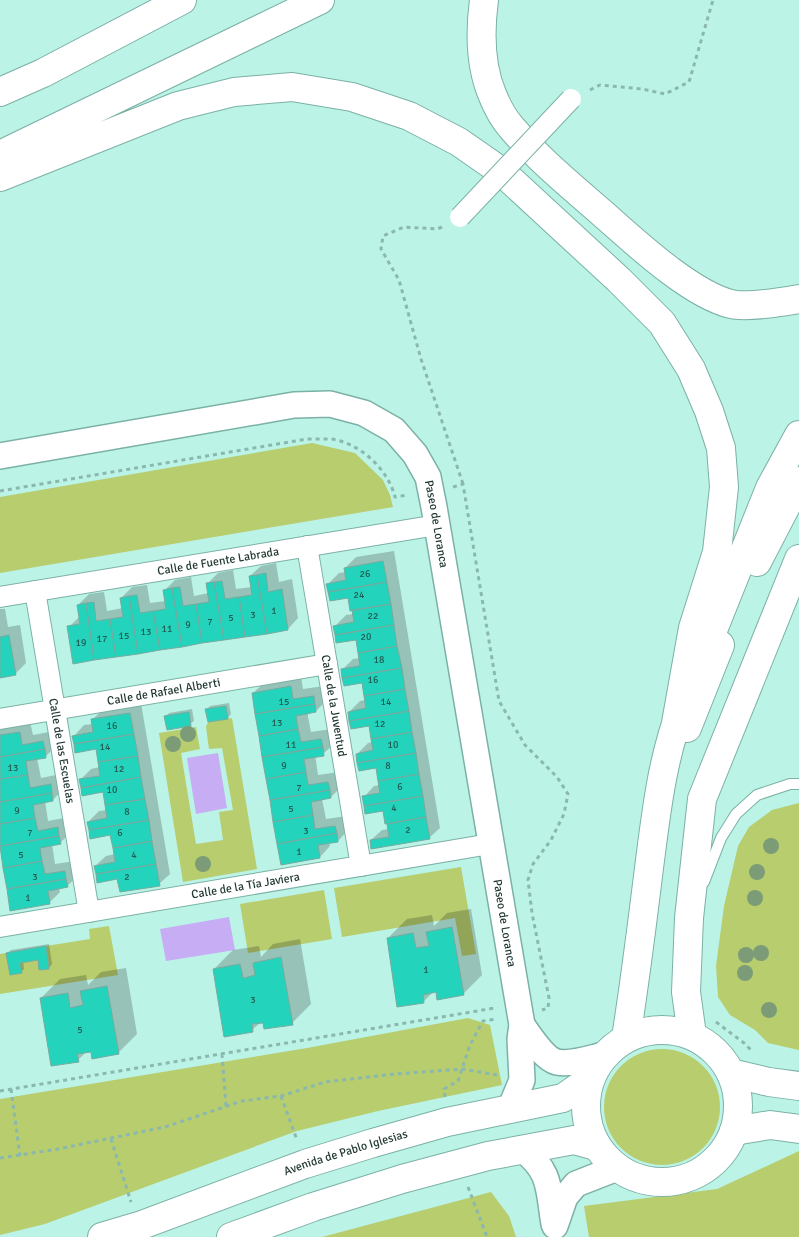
<svg xmlns="http://www.w3.org/2000/svg" width="799" height="1237" font-family="Signika,sans-serif">
<rect width="100%" height="100%" fill="#bcf3e7"/>
<path fill="#b7cd6e" d="M312,443L355,453L383,480L390,495L393,507L0,573V497Z
M232,718L257,869L183,882L159,733L196,727L200,749L181,753L196,844L223,840L219,812L233,810L222,748L209,749L206,727L208,722Z
M799,803V1050L768,1043L755,1030L730,1015L718,997L716,966L724,906L738,846L749,827L772,810Z
M461,867L476,954L462,956L455,918L342,937L334,888Z
M324,890L332,939L248,953L240,904Z
M109,926L118,975L0,994V954L6,953L10,975L21,973L20,963L38,960L39,970L49,969L46,946L90,939L89,929Z
M468,1018L490,1025L502,1085L378,1111L297,1131L45,1224L0,1235V1099L307,1048Z
M604 1107a58 58 0 1 1 116 0a58 58 0 1 1-116 0Z
M799,1151V1237H589L584,1206L717,1189Z
M491,1192L509,1216L516,1237H322Z"/>
<path fill="#c6adf4" d="M218,753L227,808L196,814L187,758Z
M229,917L235,950L166,961L160,929Z"/>
<path fill="#0003" d="M394,551L440,828L429,838L371,840L382,830L389,829L384,810L364,797L374,786L380,785L377,767L357,754L368,743L373,742L370,725L349,712L360,701L366,700L363,681L342,670L353,659L360,658L357,638L335,626L346,615L354,614L349,596L328,584L339,573L346,572L345,568L356,557Z
M276,563L279,582L292,579L298,618L288,629L69,627L80,616L78,605L89,594L104,592L107,611L123,608L121,598L132,587L147,585L150,603L166,601L165,590L175,580L191,577L194,596L209,593L207,584L218,573L233,570L236,589L252,587L250,576L261,566Z
M0,609H5L8,627L20,625L26,663L15,674L0,676Z
M301,676L303,689L324,686L327,700L316,711L308,713V717L311,732L331,729L334,744L323,754L315,756L316,761L318,775L339,772L341,787L331,797L322,799L326,819L346,816L348,830L338,841L329,842L330,846L320,857L253,693L264,683Z
M141,703L170,874L159,884L118,878L95,866L106,856L115,854L111,834L88,822L99,811L107,810L104,791L80,780L91,769L100,767L97,748L74,736L84,725L93,724L92,720L103,709Z
M229,703L231,714L228,718L206,710L210,706Z
M192,709L194,721L190,724L166,716L169,713Z
M30,722L33,735L54,731L56,746L45,757L37,758L41,778L61,774L63,789L53,800L45,801L48,821L69,817L71,832L60,843L52,844L55,864L75,861L78,876L67,886L59,888L60,892L49,903L0,842V727Z
M471,909L482,975L463,994L433,992L424,1001L388,938L407,919L432,915L434,926L447,913Z
M300,939L311,1004L292,1023L261,1022L252,1030L214,969L233,950L259,946L261,957L273,944Z
M49,944L52,964L49,968L40,969L39,959L23,961L24,969L21,972L7,953L11,950Z
M126,968L137,1034L118,1053L87,1051L78,1060L41,998L60,979L86,975L88,985L101,972Z"/>
<path fill="#24d3bb" stroke="#76aba0" d="M383,561L387,582L328,592L326,584L346,580L344,568Z
M266,573L268,592L282,589L288,630L267,634L257,575Z
M257,575L267,634L245,637L239,597L252,595L249,576Z
M222,581L225,599L239,597L245,637L224,640L214,582Z
M214,582L224,640L202,643L196,604L209,602L206,583Z
M387,582L391,604L350,611L348,598L330,601L328,592Z
M180,587L183,606L196,604L202,643L182,647L172,588Z
M172,588L182,647L160,650L153,611L166,609L163,590Z
M137,595L140,613L153,611L160,650L138,654L129,596Z
M129,596L138,654L116,657L110,619L123,617L120,598Z
M94,602L96,621L110,619L116,657L94,660L86,603Z
M86,603L94,660L73,664L67,626L80,624L77,605Z
M391,604L394,625L335,635L333,626L354,622L352,610Z
M394,625L397,646L358,653L356,640L336,643L335,635Z
M9,635L16,675L0,678V637Z
M397,646L402,668L342,678L341,669L360,666L358,653Z
M402,668L405,689L364,696L362,683L344,686L342,678Z
M291,686L293,699L314,696L315,704L255,714L252,693Z
M405,689L409,711L349,721L348,712L366,708L364,696Z
M315,704L316,712L296,716L298,729L259,736L255,714Z
M226,706L228,719L208,722L205,709Z
M409,711L412,732L371,739L369,726L351,729L349,721Z
M189,712L191,726L167,730L164,716Z
M130,713L134,734L74,744L72,736L93,732L91,719Z
M298,729L301,742L321,739L323,747L262,757L259,736Z
M20,732L22,745L43,741L45,749L0,757V735Z
M412,732L416,753L357,763L356,754L373,750L371,739Z
M134,734L138,756L98,762L96,749L75,753L74,744Z
M323,747L324,756L304,759L306,772L266,779L262,757Z
M45,749L46,758L26,761L28,775L0,779V757Z
M416,753L419,774L378,781L376,768L359,771L357,763Z
M138,756L141,777L81,788L79,779L100,776L98,762Z
M306,772L308,785L328,782L330,790L270,800L266,779Z
M419,774L423,796L364,806L362,796L380,793L378,781Z
M28,775L30,788L51,784L52,793L0,802V779Z
M141,777L145,799L105,805L103,792L82,796L81,788Z
M330,790L331,798L311,802L313,815L273,822L270,800Z
M52,793L53,801L33,805L35,818L0,824V802Z
M423,796L426,817L385,824L383,811L365,814L364,806Z
M145,799L149,820L89,830L87,822L107,818L105,805Z
M313,815L315,829L335,826L337,833L277,844L273,822Z
M426,817L430,839L371,849L370,840L389,837L387,824Z
M35,818L38,831L58,827L59,836L0,846V824Z
M149,820L152,841L113,848L110,835L90,839L89,830Z
M337,833L338,842L318,845L320,858L281,865L277,844Z
M59,836L61,844L40,848L42,861L3,868L0,846Z
M152,841L156,864L96,874L94,866L115,862L113,848Z
M42,861L45,874L65,871L66,879L7,889L3,868Z
M156,864L160,886L120,892L117,879L97,883L96,874Z
M66,879L68,887L48,891L50,904L10,911L7,889Z
M452,927L464,995L437,1000L436,992L423,995L424,1003L397,1007L387,938L413,933L416,948L429,946L426,932Z
M46,946L49,969L39,970L38,960L20,963L22,973L10,975L6,953Z
M281,957L293,1025L264,1029L263,1023L252,1024L253,1032L224,1037L213,969L240,964L243,978H245L255,975L253,963Z
M107,986L119,1054L92,1059L91,1052L77,1054L79,1062L51,1066L40,998L68,993L70,1008L83,1005L80,991Z"/>
<g fill="none" stroke-linecap="round" stroke-linejoin="round">
<defs>
<path id="service" d="M704,882L721,838L736,814L757,795L790,784H799"/>
<g id="minor">
<path id="s1" d="M307,546L361,866"/>
<path id="s2" d="M35,591L89,912"/>
<path id="s3" d="M0,597L437,525"/>
<path id="s4" d="M0,719L327,664"/>
<path id="s5" d="M0,927L490,844"/>
</g>
<g id="tertiary">
<path id="s6" d="M0,456L294,405L330,404L364,413L394,430L415,454L428,477L434,507L522,1025L520,1039L522,1080L510,1109"/>
<path d="M522,1025C530,1036 544,1059 557,1062C572,1065 590,1058 604,1055"/>
<path d="M522,1149C552,1172 548,1189 554,1224"/>
<path d="M555,1226L565,1197L576,1184L617,1168"/>
</g>
<g id="secondary">
<circle cx="662" cy="1106" r="76"/>
<path d="M731,1073L769,1082L799,1086"/>
<path d="M734,1131L770,1125L799,1129"/>
<path id="s7" d="M102,1237L139,1226L305,1164L373,1143L447,1122L563,1098L589,1080"/>
<path d="M231,1237L313,1207L402,1179L488,1156L574,1140L596,1146"/>
</g>
<path id="motorway" d="M484,0C480,30 480,65 492,94C496,104 503,118 511,127C538,159 570,185 602,213C634,241 690,294 731,304C747,308 782,302 799,299
M0,92L43,73L182,0
M0,155L320,0
M0,177L178,106L234,92L292,87L352,97L409,116L459,142L502,172L619,280L662,323L691,369L709,411L721,448L724,487L717,552L693,628L676,723
M757,562L799,481
M701,660L770,488L799,435
M687,728L720,645
M692,1035L686,992L689,918L702,799L799,559
M626,1038C635,981 642,925 649,868C656,814 662,758 682,707"/>
</defs>
<use href="#service" stroke="#7bb1a6" stroke-width="12"/>
<use href="#minor" stroke="#7bb1a6" stroke-width="22"/>
<use href="#tertiary" stroke="#7bb1a6" stroke-width="28"/>
<use href="#secondary" stroke="#7bb1a6" stroke-width="30"/>
<use href="#motorway" stroke="#7bb1a6" stroke-width="30"/>
<path stroke="#8bb8ae" stroke-width="3" stroke-dasharray="4 4" stroke-linecap="butt" d="M590,90L600,85L642,89L665,94L689,82L713,0
M442,227L437,229L404,227L383,236L381,249L399,280L421,359L463,484
M453,487L463,484L499,701L525,745L557,777L568,794L564,814L551,840L533,864L528,880L532,913L549,998L548,1008L542,1010
M0,491L307,439C315,439 323,439 331,439C360,443 388,469 395,497L408,495
M716,1022L744,1043L752,1051
M222,1054L226,1106
M11,1089L20,1156
M0,1091L495,1008
M281,1096L297,1140
M445,1097L444,1089L458,1081L470,1045L483,1021L497,1019
M111,1139L131,1202
M0,1158L58,1149L165,1127L242,1101L281,1096L325,1082L395,1074L463,1069L497,1075
M468,1187L487,1237"/>
<use href="#service" stroke="#fff" stroke-width="10"/>
<use href="#minor" stroke="#fff" stroke-width="20"/>
<use href="#tertiary" stroke="#fff" stroke-width="25"/>
<use href="#secondary" stroke="#fff" stroke-width="28"/>
<use href="#motorway" stroke="#fff" stroke-width="28"/>
<defs>
<path id="minor-bridge" d="M460,217L571,99"/>
</defs>
<use href="#minor-bridge" stroke="#7bb1a6" stroke-width="22" stroke-linecap="butt"/>
<use href="#minor-bridge" stroke="#fff" stroke-width="20"/>
</g>
<g fill="#7c9b77">
<circle cx="188" cy="734" r="8"/>
<circle cx="173" cy="744" r="8"/>
<circle cx="771" cy="846" r="8"/>
<circle cx="203" cy="864" r="8"/>
<circle cx="757" cy="872" r="8"/>
<circle cx="755" cy="898" r="8"/>
<circle cx="761" cy="953" r="8"/>
<circle cx="746" cy="955" r="8"/>
<circle cx="745" cy="973" r="8"/>
<circle cx="769" cy="1010" r="8"/>
</g>
<g text-anchor="middle" dominant-baseline="central" stroke-width="4.5" stroke-linejoin="round" paint-order="stroke">
<g font-size="10" fill="#205d54">
<text x="365" y="574">26</text>
<text x="359" y="595">24</text>
<text x="274" y="611">1</text>
<text x="253" y="615">3</text>
<text x="373" y="616">22</text>
<text x="231" y="618">5</text>
<text x="210" y="622">7</text>
<text x="188" y="625">9</text>
<text x="167" y="629">11</text>
<text x="146" y="632">13</text>
<text x="124" y="636">15</text>
<text x="366" y="637">20</text>
<text x="102" y="639">17</text>
<text x="81" y="643">19</text>
<text x="379" y="660">18</text>
<text x="373" y="680">16</text>
<text x="284" y="702">15</text>
<text x="386" y="702">14</text>
<text x="277" y="723">13</text>
<text x="380" y="724">12</text>
<text x="112" y="726">16</text>
<text x="291" y="745">11</text>
<text x="393" y="745">10</text>
<text x="105" y="747">14</text>
<text x="284" y="766">9</text>
<text x="388" y="766">8</text>
<text x="13" y="768">13</text>
<text x="119" y="769">12</text>
<text x="400" y="787">6</text>
<text x="299" y="788">7</text>
<text x="112" y="790">10</text>
<text x="394" y="808">4</text>
<text x="291" y="809">5</text>
<text x="17" y="811">9</text>
<text x="127" y="812">8</text>
<text x="408" y="830">2</text>
<text x="306" y="831">3</text>
<text x="30" y="833">7</text>
<text x="120" y="833">6</text>
<text x="299" y="852">1</text>
<text x="21" y="855">5</text>
<text x="134" y="855">4</text>
<text x="35" y="877">3</text>
<text x="127" y="877">2</text>
<text x="28" y="898">1</text>
<text x="426" y="970">1</text>
<text x="253" y="1000">3</text>
<text x="80" y="1030">5</text>
</g>
<g font-size="12" fill="#1f3631" stroke="#fff">
<text stroke="none"><textPath href="#s6" startOffset="510">Paseo de Loranca</textPath></text>
<text stroke="none"><textPath href="#s3" startOffset="221">Calle de Fuente Labrada</textPath></text>
<text stroke="none"><textPath href="#s4" startOffset="166">Calle de Rafael Alberti</textPath></text>
<text stroke="none"><textPath href="#s1" startOffset="162">Calle de la Juventud</textPath></text>
<text stroke="none"><textPath href="#s2" startOffset="162">Calle de las Escuelas</textPath></text>
<text stroke="none"><textPath href="#s5" startOffset="249">Calle de la Tía Javiera</textPath></text>
<text stroke="none"><textPath href="#s6" startOffset="915">Paseo de Loranca</textPath></text>
<text stroke="none"><textPath href="#s7" startOffset="258">Avenida de Pablo Iglesias</textPath></text>
</g>
</g>
</svg>
